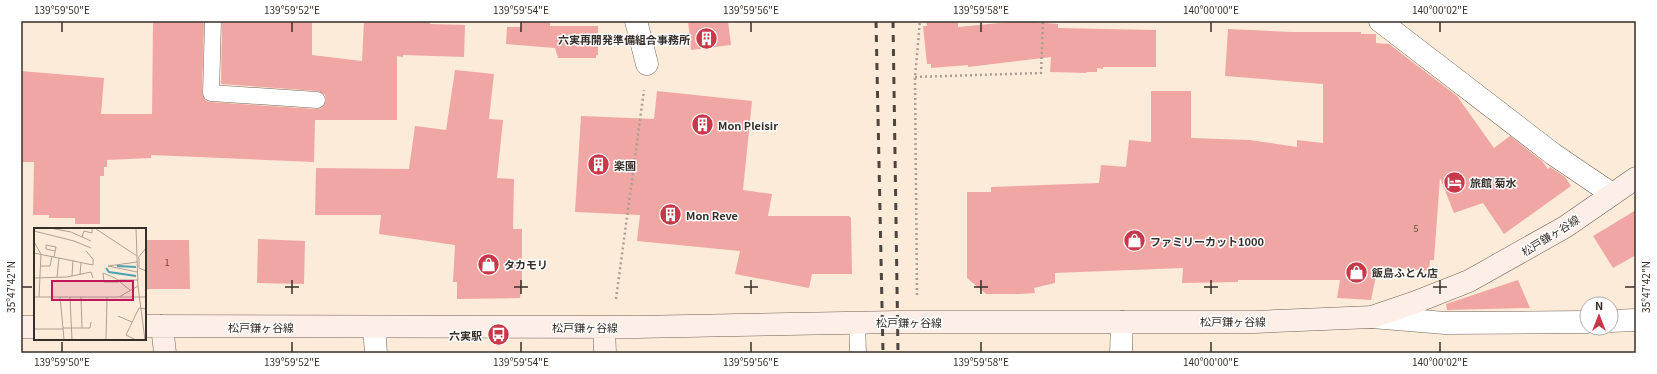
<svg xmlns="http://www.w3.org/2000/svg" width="1657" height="374" font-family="Georgia,'Noto Sans JP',serif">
<rect width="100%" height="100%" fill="#fdebda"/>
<path fill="#f0a7a4" d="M153,21H204L202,93L206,101L210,102L316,109L322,108L326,101L325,95L318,91L221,84L222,21H312V55L362,61L364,21L430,22V24L465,25L464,57L403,55V57L397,56V120H315L314,162L151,155V158L107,160V167H104V176H100V224H75V218H49V215H33L34,162H21V71L104,78L101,114H152Z
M521,21H550V26H598V55H596V58H558L555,48L506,44L507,27H521Z
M688,21H728L731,45L691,50Z
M926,21H958V27L1021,21L1058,24V28L1156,30V67H1103V69L1097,68V72H1086V73L1050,72L1051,57L968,67V65L931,68V64H927L923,26H927Z
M1228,29L1292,32H1361V34H1376V43L1389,44L1457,96L1494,148L1510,136L1542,161L1548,169L1550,167L1565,177L1571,186L1504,234L1483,203L1454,213L1440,178L1434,260H1430L1429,271L1378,266L1371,300L1337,298L1340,280H1238V282L1182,283L1183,268L1055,273V283L1034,288L1035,293L1019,294H986L967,278V192H991V187L1099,183L1101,165L1126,167L1129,140L1151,142V91H1191V138L1250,140L1297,147V140L1323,143V84L1225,76Z
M455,70L494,74L489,119L503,120L497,178L514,179L513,229H522V283L520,298L457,299V282H453L455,245L379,234L381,215H315L316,168L409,169L415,126L446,130Z
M657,91L752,101L743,190L772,194L768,216H849L851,218L852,274H812L809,288L735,274L740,251L637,241L640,215L575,212L581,116L654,119Z
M1636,210V255L1613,268L1593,236Z
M258,239L305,241L304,284L257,283Z
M145,240H189L190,289H146Z
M1518,280L1530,308L1447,310L1446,304Z"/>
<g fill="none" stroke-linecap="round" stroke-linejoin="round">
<defs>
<path id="lane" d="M213,21L211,93L317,100
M857,322L858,353"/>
<path id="street" d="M636,21L647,64
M1380,21L1553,154L1612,194
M1372,317L1445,323L1587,322
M1611,321L1636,320
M374,327L376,353
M1121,353L1122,322"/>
<path id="secondary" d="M145,326L636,327L898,322H1255L1372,317L1416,302L1469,281L1565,227L1636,178
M162,326L165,353
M21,327H35
M604,327L605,353"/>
</defs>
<use href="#lane" stroke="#716253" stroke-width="17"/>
<use href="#street" stroke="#716253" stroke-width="23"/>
<use href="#secondary" stroke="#716253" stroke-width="23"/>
<path stroke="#ab9d91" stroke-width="2.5" stroke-dasharray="2 3" stroke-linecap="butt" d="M668,38L681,36
M915,77L1041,73L1043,21
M917,295L915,77L920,21
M616,299L644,90"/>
<use href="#lane" stroke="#fff" stroke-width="16"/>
<use href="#street" stroke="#fff" stroke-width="22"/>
<use href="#secondary" stroke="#fdeee8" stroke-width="22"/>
<path stroke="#4e463e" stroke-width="3" stroke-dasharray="7 7" stroke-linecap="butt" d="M876,21L883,353
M893,21L898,353"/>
</g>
<path fill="none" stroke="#362f29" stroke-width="1.5" d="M62,22V32M292,22V32M521,22V32M751,22V32M981,22V32M1211,22V32M1440,22V32M292,280V294M521,280V294M751,280V294M981,280V294M1211,280V294M1440,280V294M22,287H32M285,287H299M514,287H528M744,287H758M974,287H988M1204,287H1218M1433,287H1447M1625,287H1635M62,342V352M292,342V352M521,342V352M751,342V352M981,342V352M1211,342V352M1440,342V352"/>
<defs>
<symbol id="building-disc" viewBox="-11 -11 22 22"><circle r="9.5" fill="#c83849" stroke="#fff"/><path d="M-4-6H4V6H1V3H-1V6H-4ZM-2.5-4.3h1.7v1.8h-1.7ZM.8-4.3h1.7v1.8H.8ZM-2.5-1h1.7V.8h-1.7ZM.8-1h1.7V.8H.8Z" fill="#fff"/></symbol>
<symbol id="hotel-disc" viewBox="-11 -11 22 22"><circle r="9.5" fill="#c83849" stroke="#fff"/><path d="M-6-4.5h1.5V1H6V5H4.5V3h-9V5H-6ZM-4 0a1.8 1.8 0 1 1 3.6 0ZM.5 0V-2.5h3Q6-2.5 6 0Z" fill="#fff"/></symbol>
<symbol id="shop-disc" viewBox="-11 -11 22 22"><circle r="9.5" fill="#c83849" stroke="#fff"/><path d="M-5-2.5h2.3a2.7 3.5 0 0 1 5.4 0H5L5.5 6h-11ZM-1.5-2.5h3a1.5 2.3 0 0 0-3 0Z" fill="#fff"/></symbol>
<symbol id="bus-disc" viewBox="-11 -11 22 22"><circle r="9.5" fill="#c83849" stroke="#fff"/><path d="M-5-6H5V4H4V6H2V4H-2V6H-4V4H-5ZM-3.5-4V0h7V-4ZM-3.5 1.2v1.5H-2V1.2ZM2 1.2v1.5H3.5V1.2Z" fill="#fff"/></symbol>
</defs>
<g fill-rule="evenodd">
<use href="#building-disc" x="694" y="26" width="25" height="25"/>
<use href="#building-disc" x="690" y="112" width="25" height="25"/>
<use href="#building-disc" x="586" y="152" width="25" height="25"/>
<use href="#hotel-disc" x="1442" y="170" width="25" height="25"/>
<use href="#building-disc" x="658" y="202" width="25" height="25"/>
<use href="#shop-disc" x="1122" y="228" width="25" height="25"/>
<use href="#shop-disc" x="476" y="252" width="25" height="25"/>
<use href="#shop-disc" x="1344" y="260" width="25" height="25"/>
<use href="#bus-disc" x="486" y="322" width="25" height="25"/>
</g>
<g text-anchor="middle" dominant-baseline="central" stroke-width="3" stroke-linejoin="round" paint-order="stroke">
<g font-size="9" fill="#644d48">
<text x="1416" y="228">5</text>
<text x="167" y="262">1</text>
</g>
<g font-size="11" font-weight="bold" fill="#362f29" stroke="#fff" text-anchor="start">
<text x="690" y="39" text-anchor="end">六実再開発準備組合事務所</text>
<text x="718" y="125">Mon Pleisir</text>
<text x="614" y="165">楽園</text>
<text x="1470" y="182">旅館 菊水</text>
<text x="686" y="215">Mon Reve</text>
<text x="1150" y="241">ファミリーカット1000</text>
<text x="504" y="264">タカモリ</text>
<text x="1372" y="272">飯島ふとん店</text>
<text x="482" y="335" text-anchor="end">六実駅</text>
</g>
<g font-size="11" fill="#362f29" stroke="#fff">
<text transform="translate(1550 235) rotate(-32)">松戸鎌ヶ谷線</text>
<text x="1233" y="321">松戸鎌ヶ谷線</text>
<text x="909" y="322">松戸鎌ヶ谷線</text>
<text x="261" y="327">松戸鎌ヶ谷線</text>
<text x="585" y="327">松戸鎌ヶ谷線</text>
</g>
</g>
<g transform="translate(34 228)">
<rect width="112" height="112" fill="#fdebda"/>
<path fill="none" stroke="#4aa4b2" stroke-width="2" d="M83,38L102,39M72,40L75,44L102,48"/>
<path fill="none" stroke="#ada093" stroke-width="1" d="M16,0L37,4L57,13M102,0L104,58L111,112M62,1L103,28M0,3L40,13L57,20M48,9L50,3L58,5V0M0,14L7,26L5,69M0,25L59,37V31L52,23M20,29L22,19L12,17V21L21,23M104,30L112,20M105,30V40L112,43M6,38H16L18,28M103,44L74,38L103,34M46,47L47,34M38,48L39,32M23,49L25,30M0,50L33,49L57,44L59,50M83,52H104M85,54H70L69,45L81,50L96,62M0,69H85L104,58M26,69L29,100H56L57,94M36,69L38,112M47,69L48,100M86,69H112M84,88L98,94M29,100L30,112M0,101H29M72,112L73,69M102,112L92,107L105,80L112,81"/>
<path fill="#c2185b" fill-opacity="0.15" stroke="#c2185b" stroke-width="2" d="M18,53H99V72H18Z"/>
<rect width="112" height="112" fill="none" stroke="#362f29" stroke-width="2"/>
</g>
<rect width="1657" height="374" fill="none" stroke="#ffffff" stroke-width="44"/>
<g transform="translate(1599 316)"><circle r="19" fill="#ffffff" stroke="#afaca9"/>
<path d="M0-3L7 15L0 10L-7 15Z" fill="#c83849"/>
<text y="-6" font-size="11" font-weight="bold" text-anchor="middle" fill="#362f29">N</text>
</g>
<rect x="22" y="22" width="1613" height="330" fill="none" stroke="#362f29" stroke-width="1.5"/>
<g font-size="10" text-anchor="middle" fill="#362f29">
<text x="62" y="14">139°59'50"E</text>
<text x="292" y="14">139°59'52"E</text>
<text x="521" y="14">139°59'54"E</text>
<text x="751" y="14">139°59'56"E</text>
<text x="981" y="14">139°59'58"E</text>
<text x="1211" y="14">140°00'00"E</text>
<text x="1440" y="14">140°00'02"E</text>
<text transform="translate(11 287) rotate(-90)" y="4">35°47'42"N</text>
<text transform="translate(1646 287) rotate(-90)" y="4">35°47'42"N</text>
<text x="62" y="366">139°59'50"E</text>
<text x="292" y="366">139°59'52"E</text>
<text x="521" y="366">139°59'54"E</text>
<text x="751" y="366">139°59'56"E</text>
<text x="981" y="366">139°59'58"E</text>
<text x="1211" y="366">140°00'00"E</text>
<text x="1440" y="366">140°00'02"E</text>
</g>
</svg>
